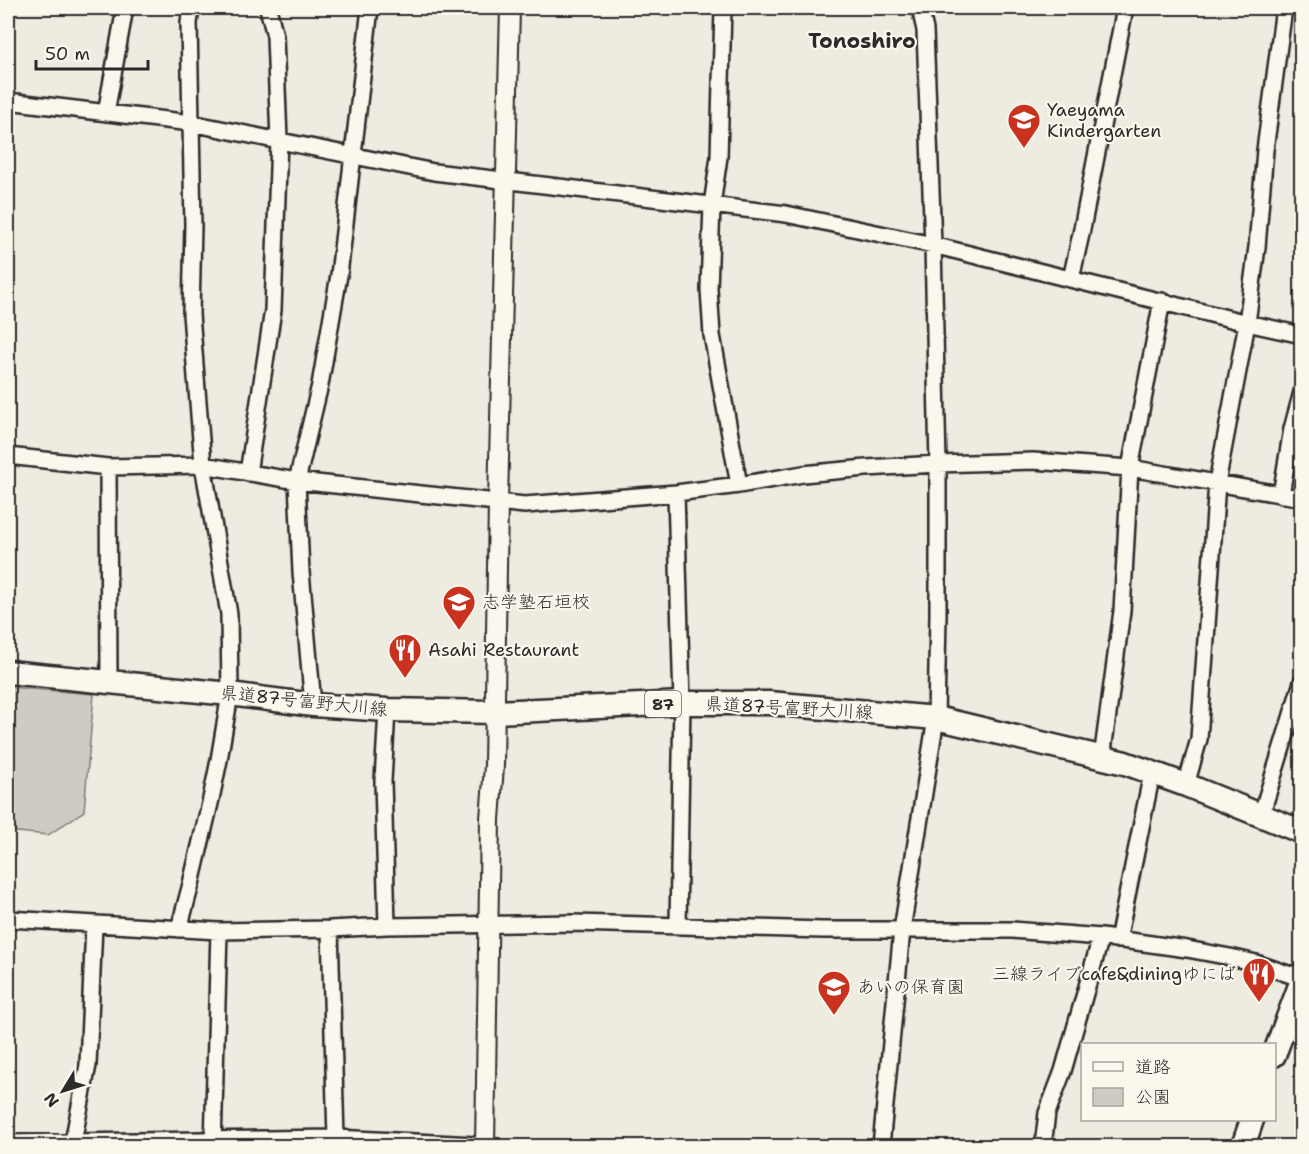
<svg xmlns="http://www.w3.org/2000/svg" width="1309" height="1154" font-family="'Shantell Sans','Klee One',sans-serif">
<rect width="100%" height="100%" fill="#eeebe0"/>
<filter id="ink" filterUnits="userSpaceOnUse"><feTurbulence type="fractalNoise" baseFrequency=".0167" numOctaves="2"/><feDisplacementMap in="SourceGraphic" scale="12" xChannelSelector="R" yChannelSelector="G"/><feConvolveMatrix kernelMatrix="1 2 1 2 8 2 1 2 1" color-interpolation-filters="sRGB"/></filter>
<g filter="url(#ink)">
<path fill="#cecbc2" stroke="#7c7b76" stroke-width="1.5" d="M8,687L94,694L84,811L48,835L8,831Z"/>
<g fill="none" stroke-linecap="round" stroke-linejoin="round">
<defs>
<path id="minor" d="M723,8L719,157L712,205L709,289L712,335L739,485
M8,101L191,123L434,172L786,214L933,245L1247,323L1302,335
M106,113L125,8
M1071,279L1081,234L1125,8
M8,456L108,467L203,465L297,481L525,505L676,493L739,485L803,474L866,468L938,464L1033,461L1130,468L1302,498
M108,467L109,681
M248,473L273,310L279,140L275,36L268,8
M676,493L682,703L678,925
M1281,495L1292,429L1302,392
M313,705L301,572L297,481L320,385L339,275L370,8
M1102,758L1122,611L1130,468L1162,301
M1186,785L1199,739L1217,483L1247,323L1257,247L1265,150L1284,8
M1261,816L1302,682
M8,919L219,931L330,929L387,926L574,923L823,930H1012L1101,937L1187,949L1230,957L1256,963L1291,975L1302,971
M387,926L383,781L387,710
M179,929L191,884L211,799L219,760L230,694L229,614L203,465L191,314L193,225L189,23L191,8
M330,929L336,1138
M1118,940L1152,773
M73,1142L88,1065L94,925
M8,1143L336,1138L495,1146
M213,1146L219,931
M881,1146L902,930L936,718L938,615V464L933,245L925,30L920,8
M1043,1146L1047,1113L1063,1071L1101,937"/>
<path id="tertiary" d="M485,1146L490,819L494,766L498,502L510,8"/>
<path id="primary" d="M8,672L230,694L313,705L387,710L494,712L682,703H769L936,718L1125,763L1186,785L1302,832
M1274,1055L1302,980
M1243,1146L1252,1120"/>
</defs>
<use href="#minor" stroke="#2b2b2b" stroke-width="20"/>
<use href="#tertiary" stroke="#2b2b2b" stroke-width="22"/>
<use href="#primary" stroke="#2b2b2b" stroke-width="27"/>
<use href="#minor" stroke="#fbf7ec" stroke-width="15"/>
<use href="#tertiary" stroke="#fbf7ec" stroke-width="18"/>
<use href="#primary" stroke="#fbf7ec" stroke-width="22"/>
</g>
</g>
<defs>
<symbol id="school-pin" viewBox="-11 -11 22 30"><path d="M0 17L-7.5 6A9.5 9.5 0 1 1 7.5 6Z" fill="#c8321e" stroke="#fbf7ec"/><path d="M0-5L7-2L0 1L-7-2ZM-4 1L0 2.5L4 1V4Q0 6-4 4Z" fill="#fff"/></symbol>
<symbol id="restaurant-pin" viewBox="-11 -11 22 30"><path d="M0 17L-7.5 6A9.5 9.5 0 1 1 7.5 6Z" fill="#c8321e" stroke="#fbf7ec"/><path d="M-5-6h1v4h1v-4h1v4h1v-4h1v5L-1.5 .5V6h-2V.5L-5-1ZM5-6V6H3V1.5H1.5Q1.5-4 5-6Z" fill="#fff"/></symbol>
</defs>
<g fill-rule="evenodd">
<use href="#school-pin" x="1005" y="101" width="38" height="52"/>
<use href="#school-pin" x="440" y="583" width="38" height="52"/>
<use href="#restaurant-pin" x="386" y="631" width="38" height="52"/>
<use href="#restaurant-pin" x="1240" y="955" width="38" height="52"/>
<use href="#school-pin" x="815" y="968" width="38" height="52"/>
</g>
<g text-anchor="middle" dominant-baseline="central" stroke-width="4.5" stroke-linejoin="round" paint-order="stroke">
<rect fill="#fbf7ec" stroke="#696865" stroke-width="1.5" x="645" y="691" width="36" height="26" rx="4.5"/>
<g font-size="16" font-weight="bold" fill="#2b2b2b">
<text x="663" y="704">87</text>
</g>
<g font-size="18" fill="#2b2b2b" stroke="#fbf7ec" text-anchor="start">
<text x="1047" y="110">Yaeyama<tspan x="1047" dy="21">Kindergarten</tspan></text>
<text x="482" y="602">志学塾石垣校</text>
<text x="428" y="650">Asahi Restaurant</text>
<text x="1236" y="974" text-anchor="end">三線ライブcafe&amp;diningゆにば</text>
<text x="857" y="987">あいの保育園</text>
</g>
<g font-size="18" fill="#2b2b2b" stroke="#fbf7ec">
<text transform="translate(304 701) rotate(6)">県道87号富野大川線</text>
<text transform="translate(789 708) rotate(3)">県道87号富野大川線</text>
</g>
<g font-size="21" font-weight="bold" fill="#2b2b2b" stroke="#fbf7ec">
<text x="862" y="41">Tonoshiro</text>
</g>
</g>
<rect width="1309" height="1154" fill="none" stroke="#fbf7ec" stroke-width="30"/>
<rect x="15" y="15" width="1279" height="1124" fill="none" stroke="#2b2b2b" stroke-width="2" filter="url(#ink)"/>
<rect x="1081" y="1043" width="195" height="78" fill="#fbf7ec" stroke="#a8a59f" stroke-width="1.5"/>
<rect x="1093" y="1062" width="30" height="9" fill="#fbf7ec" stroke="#a8a59f" stroke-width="1.5"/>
<text x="1135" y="1073" font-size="18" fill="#2b2b2b">道路</text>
<rect x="1093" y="1088" width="30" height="18" fill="#cecbc2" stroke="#a8a59f" stroke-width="1.5"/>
<text x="1135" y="1103" font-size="18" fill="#2b2b2b">公園</text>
<g transform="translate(63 1091) rotate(232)" stroke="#fbf7ec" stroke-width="4.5" paint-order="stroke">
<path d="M0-4.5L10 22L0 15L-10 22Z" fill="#2b2b2b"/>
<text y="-9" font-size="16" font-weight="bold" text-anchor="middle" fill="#2b2b2b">N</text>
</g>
<path d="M36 60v9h112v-9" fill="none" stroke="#2b2b2b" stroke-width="3"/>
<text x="45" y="60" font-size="18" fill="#2b2b2b" stroke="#fbf7ec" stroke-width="4.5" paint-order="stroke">50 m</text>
</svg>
